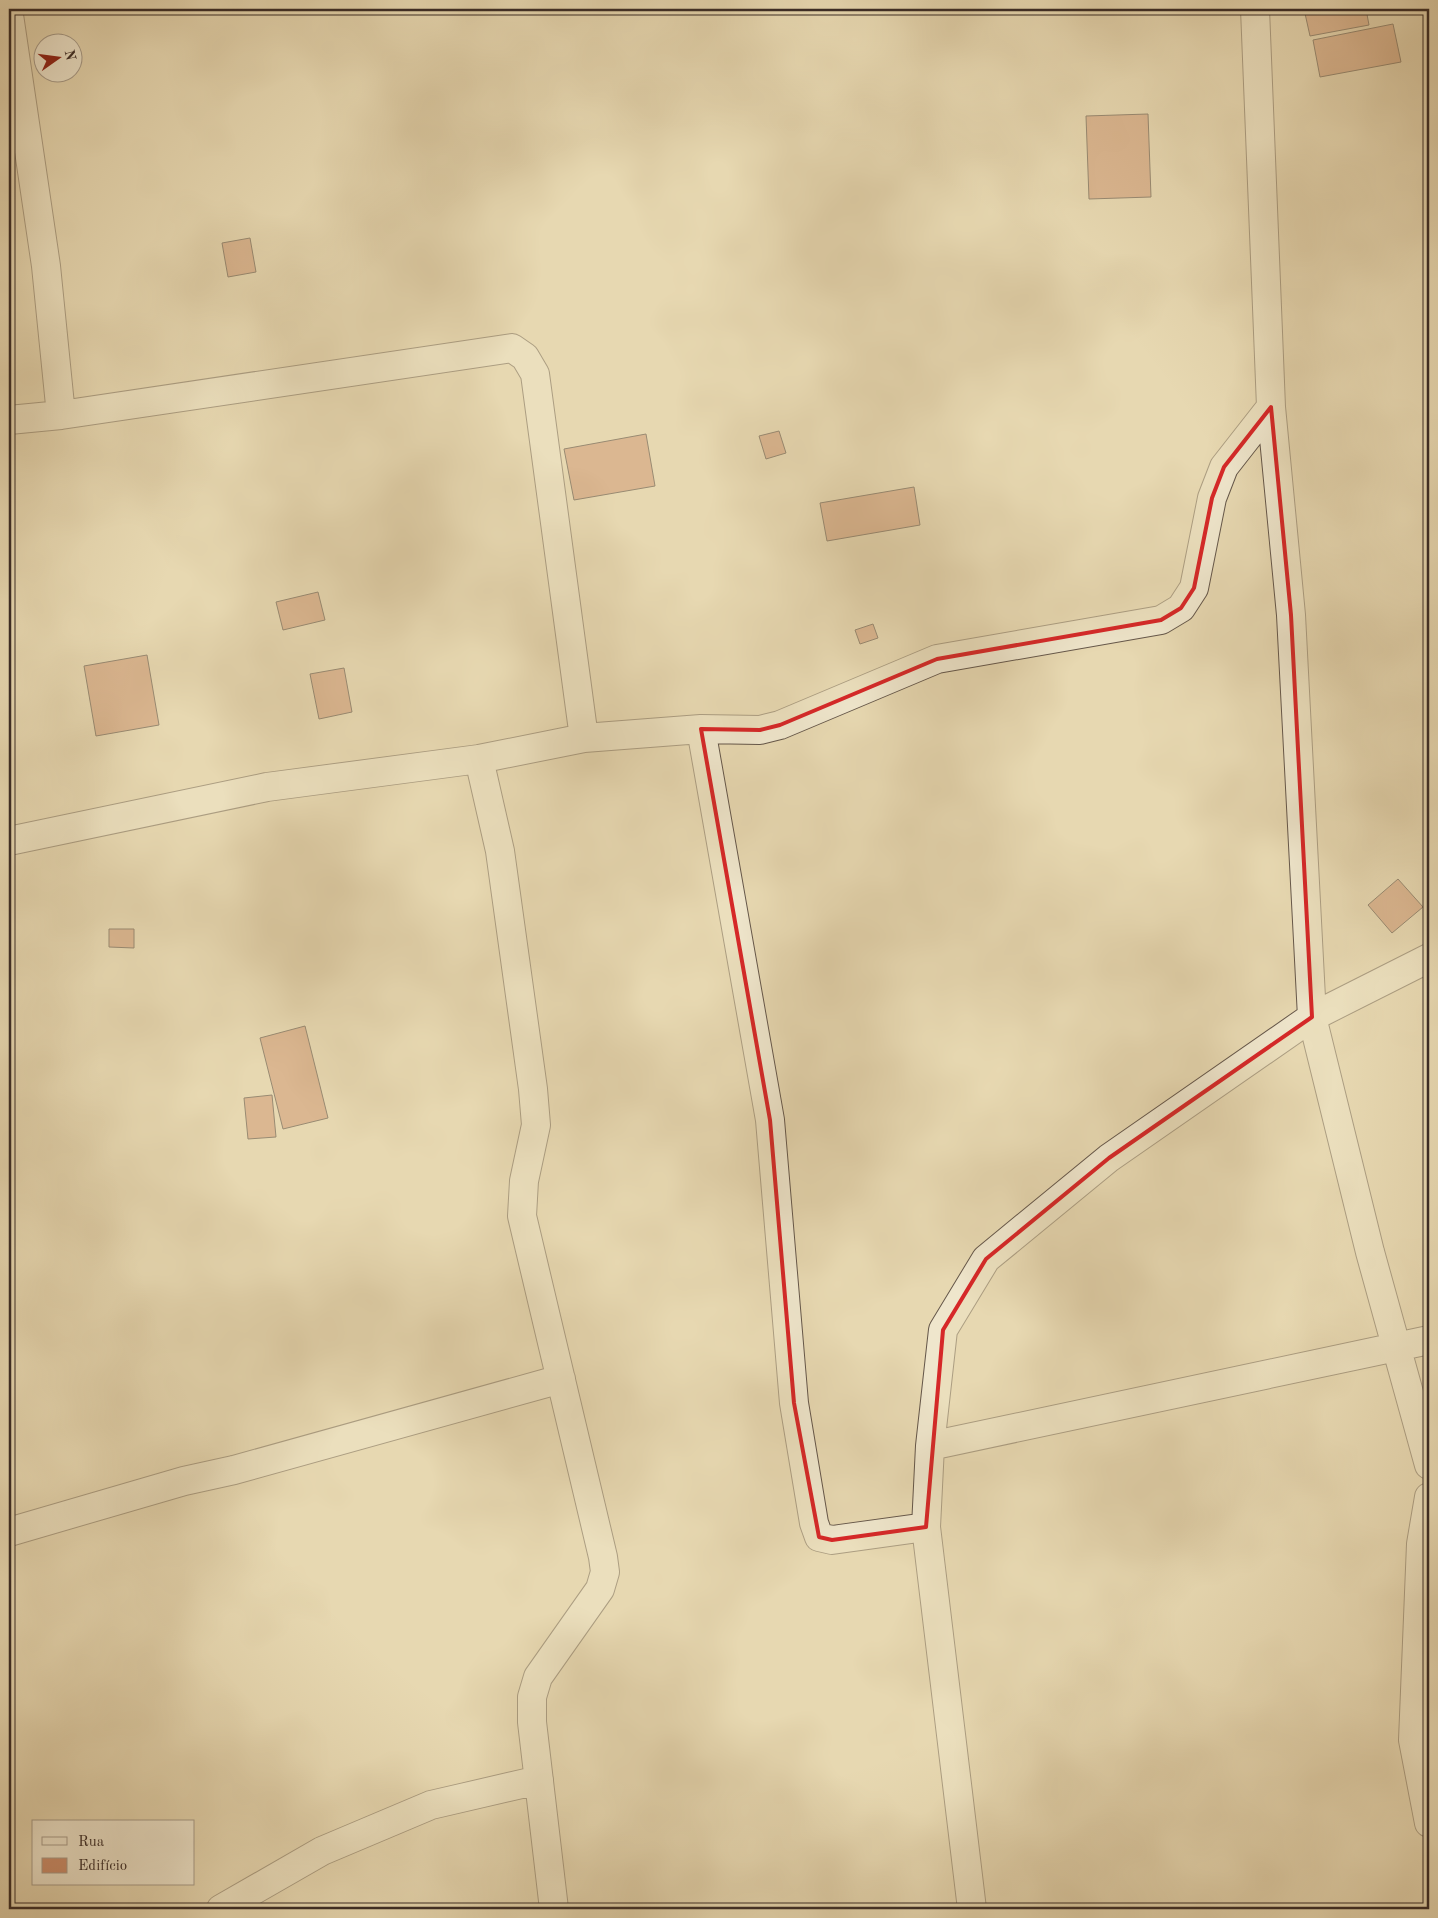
<svg xmlns="http://www.w3.org/2000/svg" width="1438" height="1918" font-family="'Old Standard TT',serif">
<rect width="100%" height="100%" fill="#e7d8b1"/>
<filter id="stains"><feTurbulence type="fractalNoise" baseFrequency=".004" numOctaves="4"/><feColorMatrix values="0 0 0 0 .2 0 0 0 0 .09 0 0 0 0 .02 0 0 0 .5 -.17"/></filter>
<radialGradient id="worn" r=".72"><stop offset=".6" stop-color="#630" stop-opacity="0"/><stop offset="1" stop-color="#630" stop-opacity=".3"/></radialGradient>
<path fill="#cc8e6c" stroke="#3a2c27" d="M1304,9H1366L1369,25L1310,36Z
M1393,24L1401,62L1320,77L1313,40Z
M1148,114L1151,197L1089,199L1086,116Z
M250,238L256,272L228,277L222,243Z
M779,431L786,453L766,459L759,436Z
M646,434L655,486L574,500L564,449Z
M914,487L920,525L827,541L820,503Z
M318,592L325,620L283,630L276,602Z
M873,624L878,638L860,644L855,630Z
M147,655L159,725L96,736L84,666Z
M344,668L352,712L319,719L310,674Z
M1398,879L1423,907L1392,933L1368,905Z
M109,929H134V948L109,947Z
M305,1026L328,1118L283,1129L260,1038Z
M272,1095L276,1137L248,1139L244,1098Z"/>
<g fill="none" stroke-linecap="round" stroke-linejoin="round">
<defs>
<path id="minor" d="M1255,9L1271,407L1291,615L1312,1017L1370,1252L1429,1465
M9,15L46,266L61,415L9,420
M61,415L512,348L525,357L535,374L584,738
M701,729L770,1120L794,1403L814,1523L819,1537L832,1540L926,1527
M479,759L500,851L533,1089L536,1125L524,1181L522,1216L603,1557L605,1572L600,1589L538,1677L532,1697V1722L554,1909
M9,841L267,787L479,759L584,738L701,729L760,730L780,725L937,659L1161,620L1181,608L1194,588L1212,498L1224,467L1271,407
M930,1446L1429,1340
M1429,1497L1421,1544L1413,1740L1429,1823
M9,1532L184,1481L234,1470L561,1379
M221,1909L322,1851L431,1805L539,1780
M972,1909L926,1527L930,1446L943,1330L986,1259L1109,1158L1312,1017L1429,958"/>
</defs>
<use href="#minor" stroke="#65574a" stroke-width="30"/>
<use href="#minor" stroke="#efe6cc" stroke-width="28"/>
</g>
<path d="M0 0H1438V1918H0ZM1271,407L1291,615L1312,1017L1109,1158L986,1259L943,1330L926,1527L832,1540L819,1537L794,1403L770,1120L701,729L760,730L780,725L937,659L1161,620L1181,608L1194,588L1212,498L1224,467Z" fill="#e7d8b1" fill-opacity=".55" fill-rule="evenodd"/>
<path fill="none" stroke="#d62828" stroke-width="4" stroke-linejoin="round" d="M1271,407L1291,615L1312,1017L1109,1158L986,1259L943,1330L926,1527L832,1540L819,1537L794,1403L770,1120L701,729L760,730L780,725L937,659L1161,620L1181,608L1194,588L1212,498L1224,467Z"/>
<rect width="1438" height="1918" fill="none" stroke="#e7d8b1" stroke-width="30"/>
<rect x="10" y="10" width="1418" height="1898" fill="none" stroke="#3a2c27" stroke-width="2.5"/>
<rect x="15" y="15" width="1408" height="1888" fill="none" stroke="#3a2c27"/>
<rect x="32" y="1820" width="162" height="65" fill="#efe6cc" stroke="#a79c8a"/>
<rect x="42" y="1837" width="25" height="8" fill="#efe6cc" stroke="#a79c8a"/>
<text x="78" y="1846" font-size="15" fill="#3a2c27">Rua</text>
<rect x="42" y="1858" width="25" height="15" fill="#cc8e6c" stroke="#a79c8a"/>
<text x="78" y="1870" font-size="15" fill="#3a2c27">Edifício</text>
<g transform="translate(58 58) rotate(76)"><circle r="24" fill="#efe6cc" stroke="#a79c8a"/>
<path d="M0-4L9 19L0 12L-9 19Z" fill="#8f2418"/>
<text y="-8" font-size="14" font-weight="bold" text-anchor="middle" fill="#3a2c27">N</text>
</g>
<rect width="100%" height="100%" filter="url(#stains)"/>
<rect width="100%" height="100%" fill="url(#worn)"/>
</svg>
